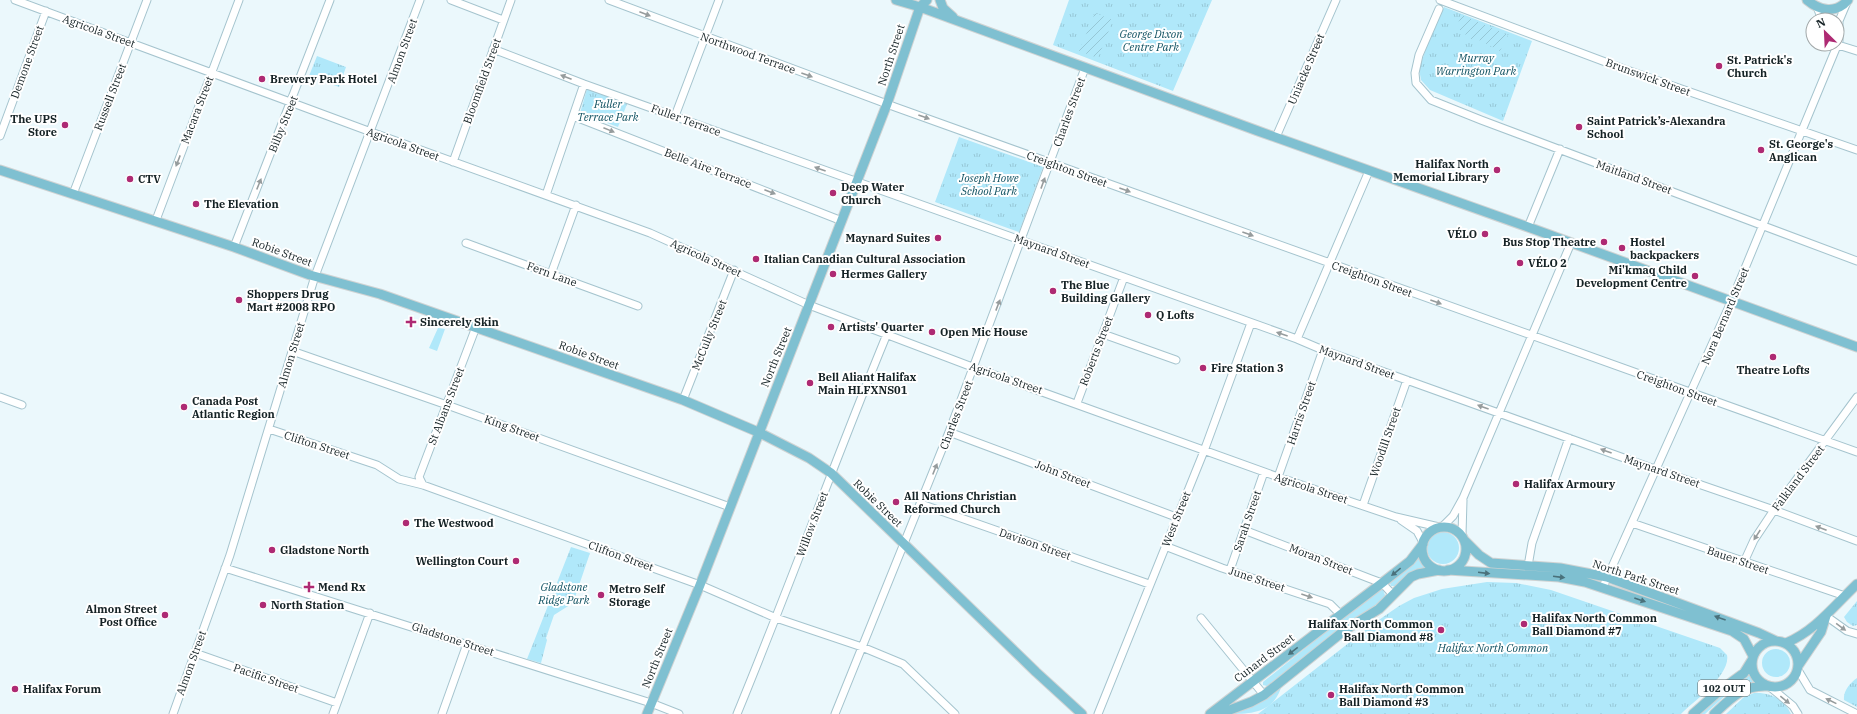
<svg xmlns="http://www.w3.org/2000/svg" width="1857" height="714" font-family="'IBM Plex Serif',serif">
<defs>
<pattern id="park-tufts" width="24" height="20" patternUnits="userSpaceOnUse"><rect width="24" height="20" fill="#b0e8fa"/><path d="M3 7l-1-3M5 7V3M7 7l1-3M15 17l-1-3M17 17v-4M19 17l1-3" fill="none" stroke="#96c7d6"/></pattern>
<pattern id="garden-furrows" width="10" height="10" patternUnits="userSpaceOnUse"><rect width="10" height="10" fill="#b0e8fa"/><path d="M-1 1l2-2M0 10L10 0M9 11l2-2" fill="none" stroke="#96c7d6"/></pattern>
</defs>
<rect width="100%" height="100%" fill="#ebf8fc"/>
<path fill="#b0e8fa" d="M438,328L445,329L437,351L429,348Z
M1427 548a16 16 0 1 1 32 0a16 16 0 1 1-32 0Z
M1420,555L1422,561L1427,568C1414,570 1405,575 1396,586H1391L1389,581Z
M1379,589L1383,590L1385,595L1383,601L1341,628L1267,686L1263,685V682Z
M1762 663a14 14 0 1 1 28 0a14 14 0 1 1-28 0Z
M1749,673L1751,674L1753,683L1727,694L1705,714H1695Z
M1281,688C1272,714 1250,714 1225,714L1266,697Z"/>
<path fill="url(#park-tufts)" d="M1069,0H1212L1173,91L1053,45Z
M1444,7L1532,41L1503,121L1430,90L1421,80L1419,69L1429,40Z
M317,56L346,67L339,87L309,76Z
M587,89L627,104L618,127L580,113Z
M959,137L1043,167L1019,232L935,202Z
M571,547L590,553L573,603L554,615L546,638L547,640L541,663L527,659Z
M1487,582L1516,583L1551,590L1720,648L1727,655C1731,675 1694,701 1681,714H1258L1373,624L1399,606L1414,598L1442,589Z
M1857,601V625L1853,626L1847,622L1844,617Z
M1857,678V707L1844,700C1843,691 1850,683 1857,678Z
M1754,693C1770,692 1784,699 1791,714H1726L1744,697Z"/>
<path fill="url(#garden-furrows)" d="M1095,13L1113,20L1098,58L1079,51Z
M1462,15L1508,35L1500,51L1479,40L1475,42L1456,27Z"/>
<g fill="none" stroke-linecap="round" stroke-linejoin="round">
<defs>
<path id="minor" d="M15,0L371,132L650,233L809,305L967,365L1278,477L1396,517L1439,527
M451,0L503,20
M609,0L895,107L1857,452
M1440,0L1624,69L1857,150
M1817,7L1822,20
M1439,9L1419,55L1415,73L1416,83L1431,100L1481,120L1857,261
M1838,45L1857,51
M493,49L584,84L1297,339L1323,350L1649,467L1774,510L1857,541
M573,116L842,221
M675,116L719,0
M0,136L46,11
M1276,137L1336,0
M453,162L511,0
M73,194L147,0
M546,195L584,84
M156,220L239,0
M1528,227L1560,149
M466,243L638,306
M234,247L330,0
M551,274L576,205
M1103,334L1176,360
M1297,339L1369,171
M292,351L447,405L730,507
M0,397L22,405
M683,400L734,270
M1077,403L1124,277
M269,429L377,465L399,479L423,485L700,585L776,618L862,647L903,664L955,714
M949,432L1176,517
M1278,477L1323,350
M423,485L419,477L476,327
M921,504L1149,584
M1363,505L1407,380
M1401,520L1417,531L1423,542
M1632,523L1845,596
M1442,527L1453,516L1463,498L1571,243
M1244,530L1371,579L1382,583L1393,595
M1462,535L1463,500
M1170,548L1222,568L1330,604L1340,614
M1744,562L1754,540L1774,510L1857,397
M1528,566L1532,543L1569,438
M225,568L651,703L679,714
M1230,570L1264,472
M1603,587L1731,302L1839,41V21L1847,2
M1826,616L1847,631L1857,634
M1201,618L1264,695
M195,653L337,703
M1798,670L1810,690L1857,714
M1770,687L1793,706L1798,714
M173,714L230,555L315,276L420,0
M333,714L370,613
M442,714L467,644
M737,714C789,588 835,460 887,334
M835,714L949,432L1085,68
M1098,714L1204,451L1251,323"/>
<path id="major" d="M896,0L920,7L1258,131L1528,227L1857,347
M940,0L943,8L953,17
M1807,0C1820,11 1836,14 1848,0
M0,170L234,247L310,275L380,294L683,400L758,432L809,458L831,473L1036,672L1082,714
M1422 549a22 22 0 1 1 44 0a22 22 0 1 1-44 0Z
M1465,541L1479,555L1491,563L1560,568L1607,577L1759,633L1776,641
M1448,570L1559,577L1585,582L1732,631L1744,639L1753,656
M1752 664a23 23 0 1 1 46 0a23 23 0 1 1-46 0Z
M1786,643C1815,631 1834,606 1857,584
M1798,666L1821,632L1826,616
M647,714L700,585L887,104L920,7L927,0
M1210,714L1382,583L1410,561L1423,544
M1219,714L1251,702L1264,695L1345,630L1379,609L1411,577L1418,574L1439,570
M1693,714L1718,692L1744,673L1752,660
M1714,714C1730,699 1743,685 1767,686"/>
</defs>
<use href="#minor" stroke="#a5c4ce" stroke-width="9"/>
<use href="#major" stroke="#d0d3d3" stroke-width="11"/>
<use href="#minor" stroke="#fff" stroke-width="7"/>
<use href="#major" stroke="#7fc0d1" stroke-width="9"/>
</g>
<defs><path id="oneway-solid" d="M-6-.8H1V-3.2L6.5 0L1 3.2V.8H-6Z"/></defs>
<g fill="#969c9d">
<use href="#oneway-solid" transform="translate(645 14) rotate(21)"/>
<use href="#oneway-solid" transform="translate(807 75) rotate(20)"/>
<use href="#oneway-solid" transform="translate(566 77) rotate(-159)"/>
<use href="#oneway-solid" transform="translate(924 117) rotate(20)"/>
<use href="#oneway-solid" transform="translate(609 130) rotate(22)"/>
<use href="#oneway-solid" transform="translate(178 161) rotate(111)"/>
<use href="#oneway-solid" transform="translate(820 169) rotate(-160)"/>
<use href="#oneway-solid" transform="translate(1043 183) rotate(-70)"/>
<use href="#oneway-solid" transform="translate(259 184) rotate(-68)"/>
<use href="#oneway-solid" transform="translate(1125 190) rotate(20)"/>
<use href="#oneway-solid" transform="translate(770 192) rotate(21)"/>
<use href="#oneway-solid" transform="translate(1248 234) rotate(20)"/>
<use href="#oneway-solid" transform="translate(1436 302) rotate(20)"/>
<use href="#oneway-solid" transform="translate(998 305) rotate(-69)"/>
<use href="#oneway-solid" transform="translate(1282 334) rotate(-161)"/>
<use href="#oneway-solid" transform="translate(1483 407) rotate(-160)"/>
<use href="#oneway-solid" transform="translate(1606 451) rotate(-160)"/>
<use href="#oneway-solid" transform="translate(935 469) rotate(-68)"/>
<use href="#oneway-solid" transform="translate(1821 528) rotate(-159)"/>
<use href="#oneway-solid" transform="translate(1757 535) rotate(123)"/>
<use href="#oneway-solid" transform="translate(1307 596) rotate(19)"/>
<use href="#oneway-solid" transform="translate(1841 627) rotate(36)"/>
<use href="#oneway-solid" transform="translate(1785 700) rotate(39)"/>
<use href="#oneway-solid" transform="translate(1831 701) rotate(-154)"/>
</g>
<g fill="#4a717b">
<use href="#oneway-solid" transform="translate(1396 572) rotate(141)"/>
<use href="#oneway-solid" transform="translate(1484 573) rotate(7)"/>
<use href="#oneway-solid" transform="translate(1559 577) rotate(7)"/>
<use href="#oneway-solid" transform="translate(1640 600) rotate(19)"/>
<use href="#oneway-solid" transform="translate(1720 618) rotate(-160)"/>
<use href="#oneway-solid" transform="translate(1293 651) rotate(142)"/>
</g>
<g fill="#ae2a73" stroke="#fff" stroke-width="1.5">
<circle cx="1719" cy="66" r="4"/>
<circle cx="262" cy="79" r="4"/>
<circle cx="65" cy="125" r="4"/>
<circle cx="1579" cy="127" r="4"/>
<circle cx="1761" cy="150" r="4"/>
<circle cx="1497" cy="170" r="4"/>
<circle cx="130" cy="179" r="4"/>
<circle cx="833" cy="193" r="4"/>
<circle cx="196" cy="204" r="4"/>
<circle cx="1485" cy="234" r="4"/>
<circle cx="938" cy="238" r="4"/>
<circle cx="1604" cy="242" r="4"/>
<circle cx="1622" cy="248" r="4"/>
<circle cx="756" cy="259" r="4"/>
<circle cx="1520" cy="263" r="4"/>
<circle cx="833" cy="274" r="4"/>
<circle cx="1695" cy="276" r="4"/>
<circle cx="1053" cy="291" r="4"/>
<circle cx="239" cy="300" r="4"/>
<circle cx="1148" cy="315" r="4"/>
<path d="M409 316h4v4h4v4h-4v4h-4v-4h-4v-4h4z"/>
<circle cx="831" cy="327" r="4"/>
<circle cx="932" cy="332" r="4"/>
<circle cx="1773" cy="357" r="4"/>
<circle cx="1203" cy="368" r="4"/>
<circle cx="810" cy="383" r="4"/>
<circle cx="184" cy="407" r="4"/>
<circle cx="1516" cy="484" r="4"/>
<circle cx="896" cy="502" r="4"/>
<circle cx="406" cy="523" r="4"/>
<circle cx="272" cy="550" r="4"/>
<circle cx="516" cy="561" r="4"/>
<path d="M307 581h4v4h4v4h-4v4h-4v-4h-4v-4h4z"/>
<circle cx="601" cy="595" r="4"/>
<circle cx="263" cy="605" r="4"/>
<circle cx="165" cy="615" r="4"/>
<circle cx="1524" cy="624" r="4"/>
<circle cx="1441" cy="630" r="4"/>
<circle cx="15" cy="689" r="4"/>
<circle cx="1331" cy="695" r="4"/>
</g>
<g text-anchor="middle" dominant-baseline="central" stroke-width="4" stroke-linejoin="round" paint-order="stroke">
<rect fill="#fff" stroke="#5b6466" stroke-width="1" x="1698" y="680" width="52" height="16" rx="3"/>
<g font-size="10" font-weight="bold" fill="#152225">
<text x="1724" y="688">102 OUT</text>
</g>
<g font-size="11" fill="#152225" stroke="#fff">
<text transform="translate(99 31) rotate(20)">Agricola Street</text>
<text transform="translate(402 51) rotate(-70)">Almon Street</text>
<text transform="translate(748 53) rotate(20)">Northwood Terrace</text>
<text transform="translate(891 55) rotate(-72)">North Street</text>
<text transform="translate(27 62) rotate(-70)">Demone Street</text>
<text transform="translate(1306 69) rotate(-67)">Uniacke Street</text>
<text transform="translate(1648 77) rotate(20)">Brunswick Street</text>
<text transform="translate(482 81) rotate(-70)">Bloomfield Street</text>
<text transform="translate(110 97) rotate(-69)">Russell Street</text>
<text transform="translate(197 110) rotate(-69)">Macara Street</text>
<text transform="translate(1069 112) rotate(-70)">Charles Street</text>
<text transform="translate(686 120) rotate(20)">Fuller Terrace</text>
<text transform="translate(283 124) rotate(-68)">Bilby Street</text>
<text transform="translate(403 144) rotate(20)">Agricola Street</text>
<text transform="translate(708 168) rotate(21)">Belle Aire Terrace</text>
<text transform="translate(1067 169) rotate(20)">Creighton Street</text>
<text transform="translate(1634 177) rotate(20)">Maitland Street</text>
<text transform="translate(1052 251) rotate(20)">Maynard Street</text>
<text transform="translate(282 252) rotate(20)">Robie Street</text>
<text transform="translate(706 258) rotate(24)">Agricola Street</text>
<text transform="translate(552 274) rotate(20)">Fern Lane</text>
<text transform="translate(1372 279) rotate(20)">Creighton Street</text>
<text transform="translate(1725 316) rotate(-67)">Nora Bernard Street</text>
<text transform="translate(709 335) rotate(-68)">McCully Street</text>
<text transform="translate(1096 351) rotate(-69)">Roberts Street</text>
<text transform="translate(291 355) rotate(-73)">Almon Street</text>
<text transform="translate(589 355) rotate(20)">Robie Street</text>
<text transform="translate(776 357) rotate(-68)">North Street</text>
<text transform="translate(1357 362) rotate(20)">Maynard Street</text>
<text transform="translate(1006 378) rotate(19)">Agricola Street</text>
<text transform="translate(1677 388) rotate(20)">Creighton Street</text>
<text transform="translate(446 406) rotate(-69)">St Albans Street</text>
<text transform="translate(1301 413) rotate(-71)">Harris Street</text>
<text transform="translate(956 415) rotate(-69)">Charles Street</text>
<text transform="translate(512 428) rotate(20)">King Street</text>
<text transform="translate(1385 442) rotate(-71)">Woodill Street</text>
<text transform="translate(317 445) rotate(18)">Clifton Street</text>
<text transform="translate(1662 471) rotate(19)">Maynard Street</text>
<text transform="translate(1063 474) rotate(21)">John Street</text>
<text transform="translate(1798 478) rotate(-53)">Falkland Street</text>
<text transform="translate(1311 488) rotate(18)">Agricola Street</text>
<text transform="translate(878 503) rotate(44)">Robie Street</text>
<text transform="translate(1176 519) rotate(-68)">West Street</text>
<text transform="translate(1247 521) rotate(-71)">Sarah Street</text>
<text transform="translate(812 524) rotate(-69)">Willow Street</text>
<text transform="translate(1035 544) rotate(19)">Davison Street</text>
<text transform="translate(621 556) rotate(20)">Clifton Street</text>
<text transform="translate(1321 559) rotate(21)">Moran Street</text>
<text transform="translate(1738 560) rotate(19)">Bauer Street</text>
<text transform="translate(1636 577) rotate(18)">North Park Street</text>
<text transform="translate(1257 579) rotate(18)">June Street</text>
<text transform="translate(453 639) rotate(18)">Gladstone Street</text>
<text transform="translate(657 658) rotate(-68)">North Street</text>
<text transform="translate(1264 658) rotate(-37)">Cunard Street</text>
<text transform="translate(191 663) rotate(-70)">Almon Street</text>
<text transform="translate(266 678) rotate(19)">Pacific Street</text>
</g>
<g font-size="11" font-style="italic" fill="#0e5060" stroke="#fff">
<text x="1151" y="34">George Dixon<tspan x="1151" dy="13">Centre Park</tspan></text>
<text x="1476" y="58">Murray<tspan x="1476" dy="13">Warrington Park</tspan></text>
<text x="608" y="104">Fuller<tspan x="608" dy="13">Terrace Park</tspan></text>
<text x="989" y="178">Joseph Howe<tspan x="989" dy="13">School Park</tspan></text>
<text x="564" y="587">Gladstone<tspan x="564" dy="13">Ridge Park</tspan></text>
<text x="1493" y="648">Halifax North Common</text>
</g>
<g font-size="11" font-weight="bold" fill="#152225" stroke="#fff" text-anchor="start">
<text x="1727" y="60">St. Patrick's<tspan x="1727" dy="13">Church</tspan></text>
<text x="270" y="79">Brewery Park Hotel</text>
<text x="57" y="119" text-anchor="end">The UPS<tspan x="57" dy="13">Store</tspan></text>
<text x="1587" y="121">Saint Patrick’s-Alexandra<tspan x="1587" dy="13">School</tspan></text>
<text x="1769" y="144">St. George's<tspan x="1769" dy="13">Anglican</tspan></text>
<text x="1489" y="164" text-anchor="end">Halifax North<tspan x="1489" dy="13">Memorial Library</tspan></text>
<text x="138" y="179">CTV</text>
<text x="841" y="187">Deep Water<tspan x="841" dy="13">Church</tspan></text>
<text x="204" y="204">The Elevation</text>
<text x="1477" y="234" text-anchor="end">VÉLO</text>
<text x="930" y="238" text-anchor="end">Maynard Suites</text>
<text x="1596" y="242" text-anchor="end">Bus Stop Theatre</text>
<text x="1630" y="242">Hostel<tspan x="1630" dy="13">backpackers</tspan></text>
<text x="764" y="259">Italian Canadian Cultural Association</text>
<text x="1528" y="263">VÉLO 2</text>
<text x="1687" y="270" text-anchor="end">Mi'kmaq Child<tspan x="1687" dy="13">Development Centre</tspan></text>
<text x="841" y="274">Hermes Gallery</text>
<text x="1061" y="285">The Blue<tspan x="1061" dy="13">Building Gallery</tspan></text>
<text x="247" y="294">Shoppers Drug<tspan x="247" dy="13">Mart #2008 RPO</tspan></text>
<text x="1156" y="315">Q Lofts</text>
<text x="420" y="322">Sincerely Skin</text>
<text x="839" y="327">Artists' Quarter</text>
<text x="940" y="332">Open Mic House</text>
<text x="1211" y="368">Fire Station 3</text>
<text x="1773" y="370" text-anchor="middle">Theatre Lofts</text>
<text x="818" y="377">Bell Aliant Halifax<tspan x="818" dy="13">Main HLFXNS01</tspan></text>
<text x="192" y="401">Canada Post<tspan x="192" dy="13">Atlantic Region</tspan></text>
<text x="1524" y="484">Halifax Armoury</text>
<text x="904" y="496">All Nations Christian<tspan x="904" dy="13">Reformed Church</tspan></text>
<text x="414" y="523">The Westwood</text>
<text x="280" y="550">Gladstone North</text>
<text x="508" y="561" text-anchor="end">Wellington Court</text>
<text x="318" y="587">Mend Rx</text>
<text x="609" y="589">Metro Self<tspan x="609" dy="13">Storage</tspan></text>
<text x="271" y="605">North Station</text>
<text x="157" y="609" text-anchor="end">Almon Street<tspan x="157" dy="13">Post Office</tspan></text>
<text x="1532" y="618">Halifax North Common<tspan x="1532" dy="13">Ball Diamond #7</tspan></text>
<text x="1433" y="624" text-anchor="end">Halifax North Common<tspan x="1433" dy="13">Ball Diamond #8</tspan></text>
<text x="23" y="689">Halifax Forum</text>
<text x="1339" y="689">Halifax North Common<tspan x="1339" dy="13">Ball Diamond #3</tspan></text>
</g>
</g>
<g transform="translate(1825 32) rotate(336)"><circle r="19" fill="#ffffff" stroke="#a1a7a8"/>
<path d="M0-3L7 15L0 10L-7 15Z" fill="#ae2a73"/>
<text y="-6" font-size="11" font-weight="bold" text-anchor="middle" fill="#152225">N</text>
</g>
</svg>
